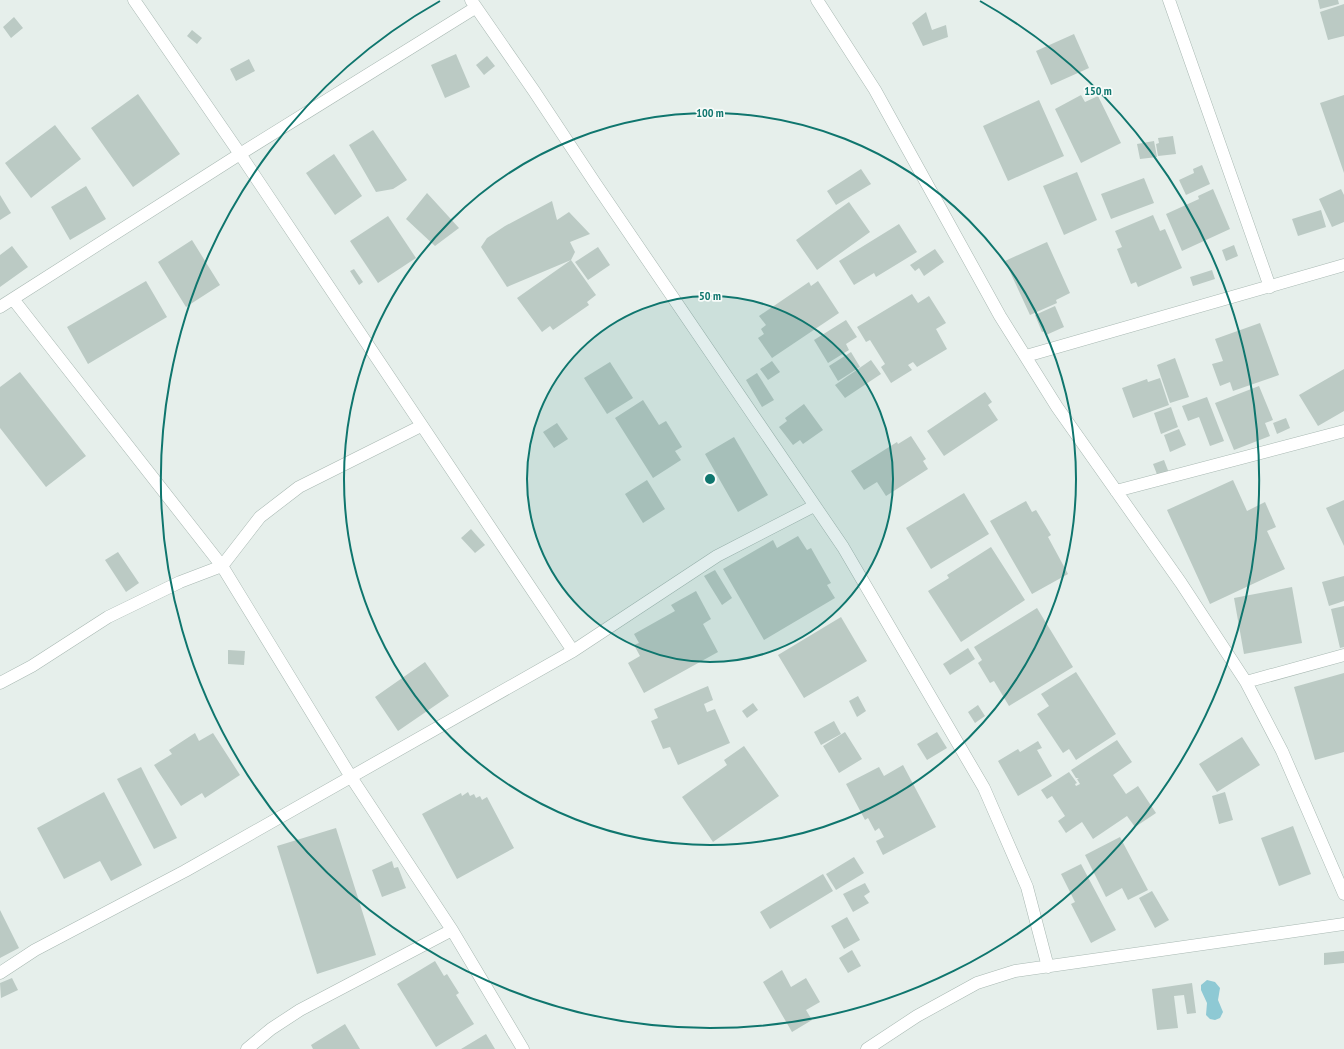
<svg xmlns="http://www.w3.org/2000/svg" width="1344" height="1049" font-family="'PT Sans Narrow',sans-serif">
<rect width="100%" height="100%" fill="#e6efeb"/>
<path fill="#8ec9d4" d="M1207,980L1215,982L1220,988L1218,1000L1223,1012L1220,1018L1215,1020L1210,1019L1206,1015L1207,1003L1201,990V985Z"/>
<path fill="#bbcac4" d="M1318,0H1338L1339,4L1320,9Z
M1344,4V36L1328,40L1320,12Z
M926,12L932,30L946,25L948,37L923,46L912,23Z
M14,17L23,28L11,38L3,27Z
M192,30L202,38L197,44L187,36Z
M1074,34L1089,68L1051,85L1036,51Z
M456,54L470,87L445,98L431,65Z
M487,56L495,66L484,75L476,65Z
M249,59L255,71L236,81L230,69Z
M138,94L180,154L133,187L91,128Z
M1081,95L1085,102L1098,96L1121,143L1081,163L1055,109Z
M1344,95V173L1320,103Z
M1039,100L1064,156L1008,181L983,126Z
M55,125L81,159L31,198L5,163Z
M373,130L407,180L393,189L376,192L349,145Z
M1173,136L1176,154L1158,156L1156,144L1159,143L1158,138Z
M1154,141L1157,157L1140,159L1137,144Z
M334,154L362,196L335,215L306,173Z
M1202,165L1210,184L1186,195L1179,180L1194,173L1193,169Z
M861,169L871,184L836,205L827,191Z
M1077,172L1097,220L1064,235L1043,186Z
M1144,178L1154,203L1111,219L1101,194Z
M86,186L106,219L70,240L51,207Z
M1213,189L1230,229L1182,251L1166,214L1199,199L1198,196Z
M1341,189L1344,195V222L1332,227L1319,199Z
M427,193L459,228L435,246L406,219Z
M0,195L11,213L0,220Z
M552,201L557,220L569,212L590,234L570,242L575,252L571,260L596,295L587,302L589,305L553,330L550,326L542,332L517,298L571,260L507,287L481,247L487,238L505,226Z
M849,202L870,232L817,270L796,240Z
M1321,210L1326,227L1298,236L1292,219Z
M1153,215L1160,231L1165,229L1182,268L1138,287L1136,282L1131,284L1117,249L1122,247L1115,231Z
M388,216L416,258L378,283L350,241Z
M899,224L917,252L876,277L874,273L854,285L839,261Z
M192,240L220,285L186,307L158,262Z
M1047,242L1070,293L1056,300L1057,303L1030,315L1005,261Z
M1234,245L1238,256L1226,261L1222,250Z
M12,246L28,267L0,287V255Z
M598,247L610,265L588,280L575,262Z
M935,249L944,262L924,276L919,268L915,271L910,265Z
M354,269L363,282L359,285L350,271Z
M1212,270L1215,279L1193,286L1190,277Z
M146,281L167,317L88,364L67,327Z
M818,281L839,313L772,358L758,338L764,334L761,329L766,325L759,316L809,282L811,286Z
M912,294L918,303L929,296L946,323L936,329L947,349L917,367L913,362L908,365L912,370L891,383L881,367L885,364L870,340L866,342L857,327Z
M1055,306L1064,327L1046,335L1045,331L1042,332L1035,315Z
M846,320L857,337L846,344L849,350L828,363L814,340Z
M1260,323L1279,375L1233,391L1230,382L1220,386L1212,364L1223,361L1215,339Z
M851,352L860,367L838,381L829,366Z
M1175,358L1189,397L1170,403L1157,365Z
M871,360L881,374L845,398L835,385Z
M772,361L780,372L768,380L760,369Z
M610,362L633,398L607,414L584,378Z
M1344,369V411L1318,426L1299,395Z
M20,372L86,456L46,487L0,428V387Z
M757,373L774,400L762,407L746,380Z
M1160,378L1169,405L1133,418L1122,388L1147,379L1148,382Z
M1259,386L1273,420L1265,423L1270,436L1234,450L1215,403Z
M985,392L992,402L988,405L998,420L944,456L927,431Z
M1207,397L1224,441L1210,446L1199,417L1188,421L1182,406Z
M643,400L659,425L666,421L682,447L675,451L681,460L653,478L615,418Z
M804,404L823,430L803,444L800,440L793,445L779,427L787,421L785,418Z
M1171,407L1178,427L1161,434L1154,413Z
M1286,418L1290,428L1277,434L1273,423Z
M557,423L568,439L554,448L543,432Z
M1179,429L1186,445L1170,452L1164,435Z
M911,436L926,459L923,461L928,469L886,496L877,482L864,490L851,471L897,442L898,444Z
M734,437L768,495L738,512L705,454Z
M1164,460L1169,473L1158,477L1153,464Z
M647,480L665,509L643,523L625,494Z
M1233,480L1247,511L1265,502L1276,527L1267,531L1285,569L1210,604L1167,510Z
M964,493L989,534L931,569L906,528Z
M1344,500V546L1326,508Z
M1026,501L1032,512L1036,510L1051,535L1048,537L1068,574L1032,594L990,521Z
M471,529L485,545L475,553L461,538Z
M798,536L807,550L811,548L831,583L827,585L835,598L764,640L723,569L773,540L777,548Z
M991,547L1025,600L961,642L928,591L949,578L947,575Z
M118,552L139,583L126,592L105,560Z
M715,570L732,598L722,605L704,576Z
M1344,576V601L1329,606L1322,582Z
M1292,587L1302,643L1244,654L1234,598Z
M696,591L711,619L703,624L718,652L644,693L628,663L640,656L634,645L639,643L634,634L675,611L671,605Z
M1344,606V647L1340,648L1331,609Z
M1037,608L1073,667L1009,706L994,681L990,683L978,663L982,660L974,647Z
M841,617L867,661L804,698L778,655Z
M968,648L975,659L950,675L943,664Z
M228,650L245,651L244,665L228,664Z
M425,662L449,696L398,731L375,697Z
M1076,672L1116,734L1076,760L1069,749L1063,753L1037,714L1049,706L1041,694Z
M1344,673V752L1315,760L1294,687Z
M708,686L713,700L704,704L707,712L715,709L730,743L678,765L670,747L663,749L651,721L658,718L654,709Z
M858,696L866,711L857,717L849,701Z
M753,703L758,710L747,718L742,711Z
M978,705L985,716L975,723L968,712Z
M834,721L841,734L821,745L814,732Z
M845,732L862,759L839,773L823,746Z
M937,732L947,748L927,760L917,744Z
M195,733L199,741L213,733L240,775L205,798L202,793L181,806L154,765L172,754L169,750Z
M1242,737L1260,765L1217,792L1199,764Z
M1117,740L1132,762L1113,775L1126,794L1138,786L1156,813L1135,827L1127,816L1093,839L1082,822L1066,833L1058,821L1065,816L1052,796L1047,799L1041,790L1069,772L1077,783L1075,784L1076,786L1080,784L1077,779L1079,778H1076L1071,770Z
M1038,741L1042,748L1037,750L1052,776L1018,796L998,761L1018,749L1020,752Z
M744,746L779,796L713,842L682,797L727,765L724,760Z
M903,765L936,827L883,855L876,841L884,837L879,828L875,831L868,818L865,820L846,784L879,767L884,776Z
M141,767L177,838L154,849L117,779Z
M104,792L142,865L111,881L100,861L64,879L37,828Z
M468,792L470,796L474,794L476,798L480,796L482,800L487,797L514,848L457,879L422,814L461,793L462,796Z
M1225,792L1233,820L1219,824L1212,796Z
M1293,826L1311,874L1279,886L1261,838Z
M336,828L376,955L317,974L277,846Z
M1120,837L1148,890L1128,900L1122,888L1106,897L1085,855Z
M854,857L864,873L836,890L826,874Z
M392,861L394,868L398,867L406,888L382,897L372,870Z
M1081,864L1116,930L1091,943L1071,904L1075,902L1061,874Z
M823,874L833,891L770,929L760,912Z
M865,883L870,892L864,896L869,903L853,912L843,894Z
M1152,891L1169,920L1155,928L1139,898Z
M0,910L19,948L0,958Z
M847,917L860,940L844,949L831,926Z
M852,950L861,966L848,973L839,958Z
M1344,951V963L1324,965V953Z
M435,961L444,976L447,974L459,993L456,995L474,1024L436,1047L397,984Z
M782,970L791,987L806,978L820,1002L806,1010L812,1020L792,1032L763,982Z
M12,978L18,990L1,998L0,983Z
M1192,983L1196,1013L1187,1014L1184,995L1174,996L1178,1028L1157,1030L1152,989Z
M345,1024L360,1049H313L311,1045Z
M486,1034L495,1049H461Z"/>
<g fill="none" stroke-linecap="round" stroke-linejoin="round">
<defs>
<path id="minor" d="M134,0L240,154L573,651
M471,0L534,91L595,183L843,547L984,788L1027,887L1048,967
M817,0L875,90L1000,316L1057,407L1181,583L1246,682L1282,751L1344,894
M1169,0L1270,287
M13,299L222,566L351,777L452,930L523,1049
M0,307L240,154L475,8
M1026,356L1344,265
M1116,491L1344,431
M1246,682L1344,655
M0,683L32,666L108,617L180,582L222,566L260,517L299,487L421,426
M0,973L35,950L185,871L573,651L717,556L814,506
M247,1049L271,1029L300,1010L452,930
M867,1049L917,1016L977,983L1015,971L1344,924"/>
</defs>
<use href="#minor" stroke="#a8b8b2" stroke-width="13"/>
<use href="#minor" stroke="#fff" stroke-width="12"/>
</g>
<circle cx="710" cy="479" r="183" fill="#0f766e" fill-opacity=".12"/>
<g fill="none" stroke="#0f766e" stroke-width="2">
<circle cx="710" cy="479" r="183"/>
<circle cx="710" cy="479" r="366"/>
<path d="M980 1A549 549 0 1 1 440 1"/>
</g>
<circle cx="710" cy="479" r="6" fill="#0f766e" stroke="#f7fbf9" stroke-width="2"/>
<g font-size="12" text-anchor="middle" font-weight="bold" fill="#0f766e" stroke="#f7fbf9" stroke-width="3.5" stroke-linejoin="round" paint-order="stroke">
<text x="1098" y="95">150 m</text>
<text x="710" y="117">100 m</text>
<text x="710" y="300">50 m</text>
</g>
</svg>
